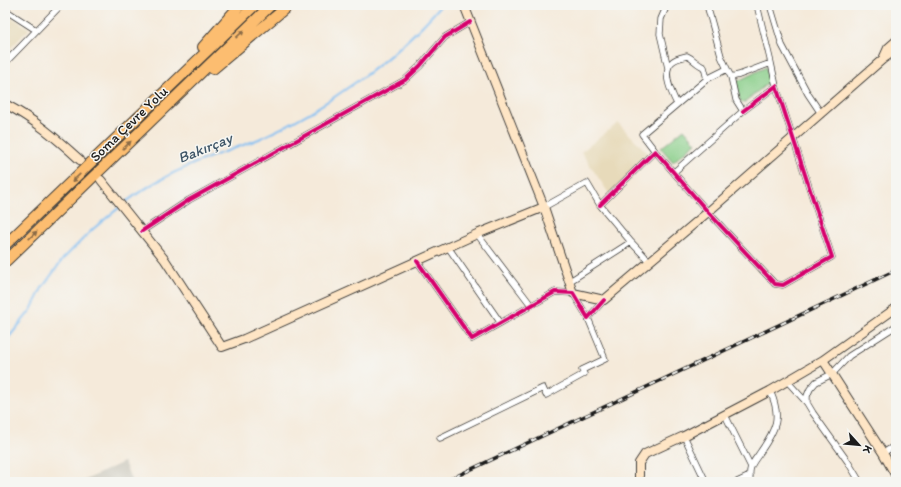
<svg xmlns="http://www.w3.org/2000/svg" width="901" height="487" font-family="Itim,sans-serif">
<rect width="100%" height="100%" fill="#f6f6f2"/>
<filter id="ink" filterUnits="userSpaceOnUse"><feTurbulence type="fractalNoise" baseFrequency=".025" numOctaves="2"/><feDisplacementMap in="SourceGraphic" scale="8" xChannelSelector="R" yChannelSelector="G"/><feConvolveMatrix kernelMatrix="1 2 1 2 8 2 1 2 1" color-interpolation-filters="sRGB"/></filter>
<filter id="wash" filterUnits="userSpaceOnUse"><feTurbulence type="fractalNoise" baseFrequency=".012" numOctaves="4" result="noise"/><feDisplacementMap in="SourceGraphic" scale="16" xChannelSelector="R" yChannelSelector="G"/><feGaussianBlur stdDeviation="0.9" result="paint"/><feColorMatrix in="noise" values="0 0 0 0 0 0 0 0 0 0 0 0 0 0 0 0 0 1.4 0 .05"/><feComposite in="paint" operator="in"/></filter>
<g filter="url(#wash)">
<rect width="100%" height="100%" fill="#f5eada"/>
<path fill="#e7daba" d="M5,13L29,29L5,54Z
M618,123L651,156L610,195L581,152Z"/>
<path fill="#c8c4b8" d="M124,462L132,482H81Z"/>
<path fill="#88ce88" stroke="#527552" d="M766,67L769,82L744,103L740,101L736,82Z
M684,129L696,143L673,162L661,148Z"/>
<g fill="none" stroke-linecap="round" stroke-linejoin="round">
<path stroke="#7ebef3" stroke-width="2" d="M123,204C144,188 167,175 191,165C214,155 237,148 259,139C323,110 397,58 441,5
M5,342L31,310L42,288L63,259L93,229L120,207"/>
</g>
</g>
<g filter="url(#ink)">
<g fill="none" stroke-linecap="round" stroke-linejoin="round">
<defs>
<path id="street" d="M667,5L661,19L660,34L668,68
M707,5L721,56L727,69
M757,5L771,63
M770,5L782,45L808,94L820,112
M5,10L36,30
M5,63L61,5
M731,77L739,75L771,63L776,86
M677,104C672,94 661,72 672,62C676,58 683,57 687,56C694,59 697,65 704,67L707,79
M655,151L642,134L707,79L727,69L731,77L736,100L743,111L674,172
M600,205L655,151L708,212L775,284L783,285L832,257L776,86L743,111
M544,207L587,183L600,205L631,242
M142,231L189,200L405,80L420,66L445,37L470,22
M477,234L531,305
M448,247L500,322
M417,261L472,339L555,292L573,293L588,318L604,300
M570,281L631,242L649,261
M787,381L807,403
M725,415L751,467
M684,436L706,482
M440,438L543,388L546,395L584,374L582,370L605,359L588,318
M883,453L896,445
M737,482L750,476
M750,482C750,477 749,471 751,467C753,461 758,456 761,451C776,429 782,417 770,391
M860,482L848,462L813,413L807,403V396L810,389L816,382L832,374L849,356L896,326"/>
<path id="secondary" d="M464,5L544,207L573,293L604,300L708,212L883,59L896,50
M883,59L888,48L896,41
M5,104C34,119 56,138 80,160
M101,180L165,260L222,347L244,339L477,234L544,207
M823,360L883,453L896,476
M639,482V463L645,454L684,436L770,391L823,360L896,308"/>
<path id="highway" d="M203,47L240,5
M213,69L289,5
M5,245L255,5
M5,262L271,5"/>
</defs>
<use href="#street" stroke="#3d3b38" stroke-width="7"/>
<use href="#secondary" stroke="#3d3b38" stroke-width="10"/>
<use href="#highway" stroke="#3d3b38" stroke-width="12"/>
<use href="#street" stroke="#fff" stroke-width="5.5"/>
<use href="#secondary" stroke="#fee5c5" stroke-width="8"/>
<use href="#highway" stroke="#fcbd6f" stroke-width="10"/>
<defs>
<path id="rail" d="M444,482L896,270"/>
</defs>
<use href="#rail" stroke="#1c1c1c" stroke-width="3.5"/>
<use href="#rail" stroke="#f6f6f2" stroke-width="2" stroke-dasharray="6" stroke-linecap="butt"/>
<defs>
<path id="cycleway" d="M600,205L655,151L708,212L775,284L783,285L832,257L776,86L743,111
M142,231L189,200L405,80L420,66L445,37L470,22
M417,261L472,339L555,292L573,293L588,318L604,300"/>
</defs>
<use href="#cycleway" stroke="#f6f6f2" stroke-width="6"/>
<use href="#cycleway" stroke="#d6006c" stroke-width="4"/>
</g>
<defs><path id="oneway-solid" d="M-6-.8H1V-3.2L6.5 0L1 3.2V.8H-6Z"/></defs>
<g fill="#8c6c46">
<use href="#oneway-solid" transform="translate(240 34) rotate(-43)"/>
<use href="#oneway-solid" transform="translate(127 145) rotate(-44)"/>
<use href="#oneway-solid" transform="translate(76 178) rotate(136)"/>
<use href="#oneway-solid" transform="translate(33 235) rotate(-44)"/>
</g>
</g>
<g text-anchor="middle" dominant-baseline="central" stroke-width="3" stroke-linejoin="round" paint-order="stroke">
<g font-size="14" fill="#1c1c1c" stroke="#f6f6f2">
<text transform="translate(129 124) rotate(-44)">Soma Çevre Yolu</text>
</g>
<g font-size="15" font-style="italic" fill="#3e5567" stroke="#f6f6f2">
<text transform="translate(205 148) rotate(-22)">Bakırçay</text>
</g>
</g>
<rect width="901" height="487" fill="none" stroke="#f6f6f2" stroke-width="20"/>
<g transform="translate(859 445) rotate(117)" stroke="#f6f6f2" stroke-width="3" paint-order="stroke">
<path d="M0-3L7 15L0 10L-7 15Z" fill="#1c1c1c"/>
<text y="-6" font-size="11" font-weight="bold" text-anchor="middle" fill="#1c1c1c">K</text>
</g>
</svg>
